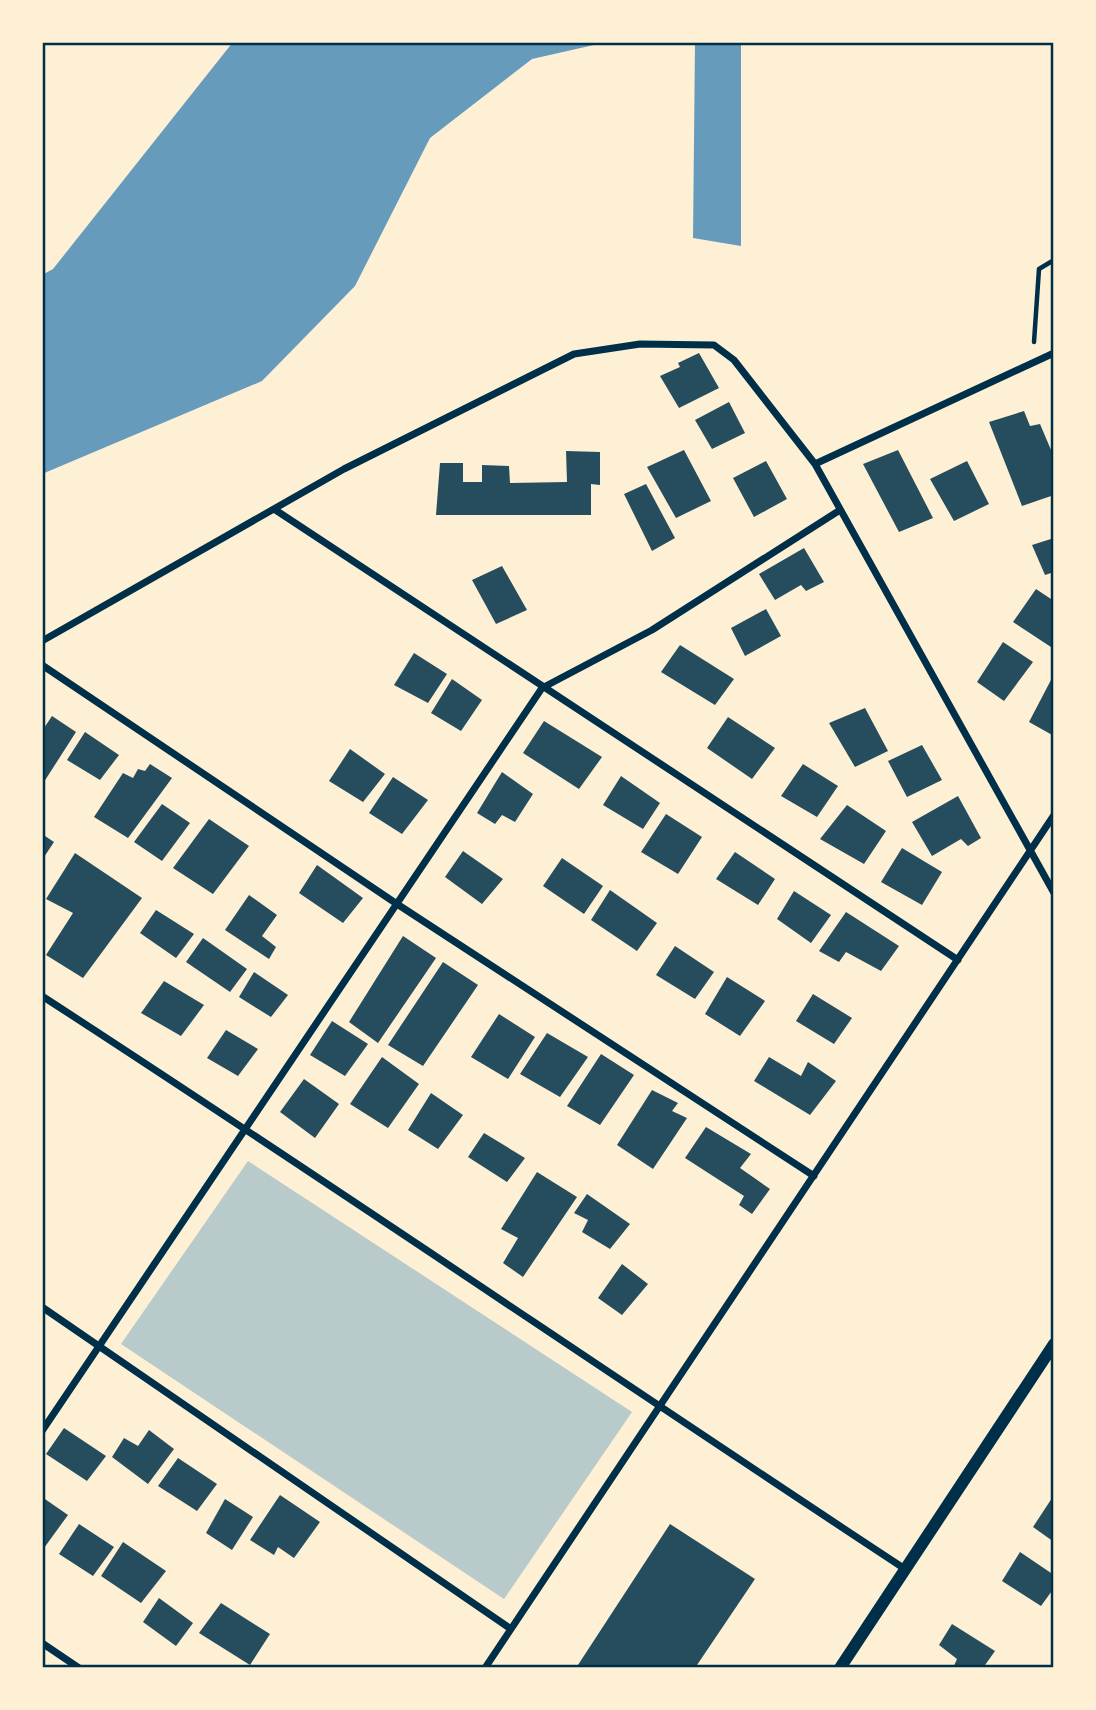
<svg xmlns="http://www.w3.org/2000/svg" width="1096" height="1710" font-family="'Archivo Narrow',sans-serif">
<rect width="100%" height="100%" fill="#fdf0d5"/>
<path fill="#b9caca" d="M248,1161L632,1412L504,1599L121,1344Z"/>
<path fill="#669bbc" d="M233,42H607L532,59L430,138L355,286L262,381L42,474V275L53,269Z
M695,42H741V246L693,238Z"/>
<path fill="#264d5e" d="M699,353L719,388L679,408L660,376L680,367L678,363Z
M729,402L745,433L712,449L695,420Z
M1024,411L1030,426L1040,424L1054,457V495L1022,506L989,422Z
M684,450L711,501L676,518L647,467Z
M898,450L933,518L899,532L863,464Z
M566,451L600,452V485L591,484V515H436L440,463H463V482H482V465L509,466L510,483L567,482Z
M766,461L787,499L754,517L733,478Z
M967,461L989,504L954,521L930,479Z
M646,484L675,538L652,551L624,494Z
M1054,538V572L1045,575L1032,545Z
M804,548L824,582L806,591L801,585L775,600L759,574Z
M502,566L527,610L496,624L472,580Z
M1036,589L1054,601V649L1013,622Z
M766,609L781,636L745,656L731,628Z
M1003,642L1033,662L1004,701L977,682Z
M680,645L734,679L715,705L661,672Z
M414,653L447,674L428,703L394,685Z
M1052,678L1054,679V736L1029,722Z
M452,679L482,700L461,731L431,713Z
M865,708L888,751L855,767L829,723Z
M52,716L76,732L42,785V731Z
M728,717L775,748L752,779L707,748Z
M544,721L602,757L579,789L523,753Z
M85,732L119,755L100,780L67,760Z
M922,745L942,780L907,797L888,761Z
M350,749L385,774L363,802L329,781Z
M150,764L172,778L128,838L94,817L123,773L133,778L138,769L145,771Z
M803,764L838,786L817,817L781,796Z
M502,772L533,794L515,822L502,815L495,824L477,813Z
M621,776L660,803L643,829L603,805Z
M393,777L428,800L402,834L369,813Z
M958,796L981,838L968,846L961,839L932,856L912,822Z
M162,804L190,823L162,861L134,842Z
M847,805L886,831L864,864L820,839Z
M666,814L702,837L678,874L641,852Z
M209,819L249,846L213,894L173,868Z
M42,834L54,842L42,860Z
M902,848L942,872L922,905L881,882Z
M463,851L503,879L482,904L445,877Z
M735,852L775,879L758,905L716,879Z
M75,853L142,898L83,978L46,955L73,913L46,899Z
M562,858L603,886L584,914L543,886Z
M317,865L363,898L343,923L299,893Z
M610,890L657,923L637,951L591,920Z
M794,891L831,915L811,943L777,919Z
M249,895L277,915L262,936L276,947L269,959L225,930Z
M156,910L194,934L176,958L140,933Z
M846,912L899,946L881,971L846,952L839,962L819,951Z
M403,936L436,958L378,1043L349,1022Z
M203,938L247,969L230,992L186,962Z
M675,946L714,972L695,999L656,975Z
M443,962L478,985L423,1066L388,1045Z
M254,972L288,995L271,1017L239,997Z
M727,977L765,1001L740,1036L705,1014Z
M164,981L204,1005L181,1036L141,1013Z
M813,994L852,1018L834,1044L796,1021Z
M499,1014L535,1037L508,1079L471,1057Z
M332,1021L368,1044L345,1076L310,1055Z
M226,1030L258,1049L238,1076L207,1058Z
M547,1033L588,1057L560,1097L520,1074Z
M601,1054L634,1075L600,1125L567,1106Z
M382,1057L419,1084L388,1128L350,1104Z
M769,1057L801,1076L808,1062L836,1081L810,1115L754,1081Z
M304,1079L339,1104L315,1138L280,1112Z
M652,1090L678,1103L672,1111L687,1118L653,1169L617,1145Z
M431,1093L463,1115L438,1149L408,1130Z
M706,1127L751,1154L740,1168L770,1189L752,1214L739,1205L744,1196L685,1158Z
M484,1133L525,1158L507,1182L468,1157Z
M537,1172L577,1197L523,1277L503,1263L518,1238L501,1229Z
M587,1194L630,1224L610,1249L582,1232L588,1220L574,1213Z
M622,1264L648,1284L622,1315L598,1298Z
M64,1428L106,1456L87,1481L46,1454Z
M149,1430L174,1449L148,1484L112,1457L124,1438L138,1446Z
M178,1458L217,1484L197,1511L158,1486Z
M280,1495L320,1522L294,1558L278,1547L274,1555L250,1540Z
M1054,1495V1542L1033,1527Z
M42,1497L68,1515L44,1548L42,1547Z
M225,1499L253,1517L232,1550L206,1533Z
M79,1524L114,1547L93,1576L59,1554Z
M670,1524L755,1579L695,1668H576Z
M123,1542L166,1571L141,1603L101,1576Z
M1020,1552L1054,1575V1588L1041,1606L1002,1581Z
M159,1598L193,1623L176,1646L143,1622Z
M221,1603L270,1634L250,1665L199,1633Z
M952,1624L995,1651L983,1668H953L957,1659L939,1645Z"/>
<g fill="none" stroke-linecap="round" stroke-linejoin="round">
<path stroke="#003049" stroke-width="4.5" d="M1034,342L1039,269L1054,260"/>
<path stroke="#003049" stroke-width="7" d="M815,464L1054,353
M274,509L958,960
M42,641L344,469L574,354L640,344L714,345L734,360L815,464L1054,893
M42,665L397,904L814,1176
M42,996C332,1184 616,1379 905,1569
M42,1307L511,1629
M42,1431L542,688L652,630L840,510
M42,1643L79,1668
M485,1668L1054,815"/>
<path stroke="#003049" stroke-width="12" d="M840,1668L1054,1344"/>
</g>
<rect width="1096" height="1710" fill="none" stroke="#fdf0d5" stroke-width="88"/>
<rect x="44" y="44" width="1008" height="1622" fill="none" stroke="#003049" stroke-width="2.5"/>
</svg>
